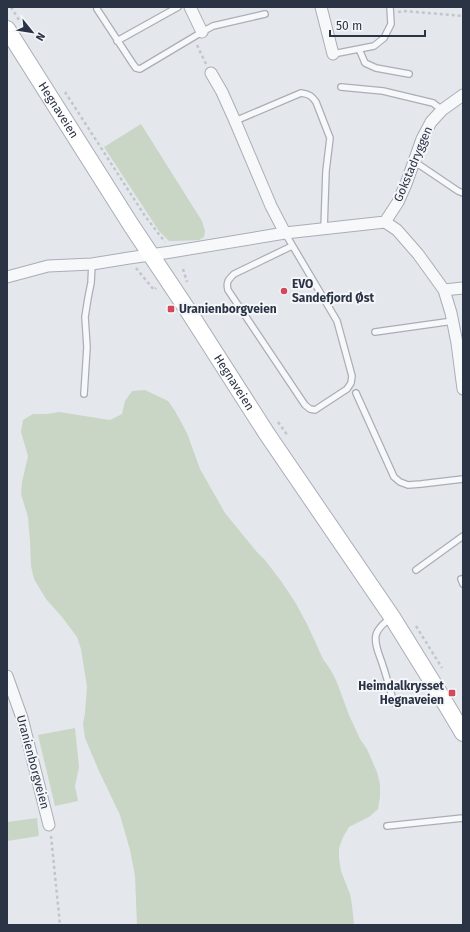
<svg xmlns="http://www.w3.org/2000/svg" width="470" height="932" font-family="'Fira Sans',sans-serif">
<rect width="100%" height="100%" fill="#e4e7ec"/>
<path fill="#c9d6c5" d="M141,124L202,221L205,231L204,237L199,240L175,241H169L159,231L104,147Z
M145,390L168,401L175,411L187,433L200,469L225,513L256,551L265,560L281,581L295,602L307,624L323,659L330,669L336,680L349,715L360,739L367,749L377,772L380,784V797L378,809L369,817L349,827L343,837L339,848V859L341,871L350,894L352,905L354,925H137L135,876L130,850L120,815L99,771L85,738L83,724L85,713L87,687L81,649L77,637L62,617L46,599L34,579L31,566L30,541L28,517L21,494L22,482L28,456L21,432L23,420L33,414H47L59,412L110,420L122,414L125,401L132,391Z
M75,728L79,767L75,786L78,801L55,806L38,735Z
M37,818L39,836L7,841V822Z"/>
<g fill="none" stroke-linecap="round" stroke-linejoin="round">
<defs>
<path id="lane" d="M97,9L133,64L136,68L140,69L202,32L213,26L265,14
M117,41L178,7
M359,49L365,63L376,68L409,74
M333,54L374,46L384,38L391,24L390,7
M341,87L383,91L433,103L442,110
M235,121L301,93C309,94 312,96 316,102L330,138L326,171L324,229
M414,162L421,166L458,191L463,193
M285,233L337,321L352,376L351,383L347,389L315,410L310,409L305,405L228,290C226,282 228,280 234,274L292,246
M375,332L453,321
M356,393L394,477L400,482L408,485L421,484L463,479
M84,394L87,347L85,317L88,298L91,283L92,264
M416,570L463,536
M461,579L463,584
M390,618C385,623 378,627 376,635C374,645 380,656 383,666C387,678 390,690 394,703
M387,826L463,818"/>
<path id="street" d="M190,7L202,32
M321,7L333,54
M211,73L222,92L235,121L271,206L285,233
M385,222L397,230L418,254L444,290L451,313L457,343L463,389
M385,222L398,202L406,184L422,139L431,122L442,110L463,95
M7,277L48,266L92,264L129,258L171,252L285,233L385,222
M444,290L463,288
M7,676L22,718L49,825"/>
<g id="secondary">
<path id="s1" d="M7,29L131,225L187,309L267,434L392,617L441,696L463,733"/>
</g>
</defs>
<use href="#lane" stroke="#a9aeb7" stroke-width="8"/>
<use href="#street" stroke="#a9aeb7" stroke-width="13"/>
<use href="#secondary" stroke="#a9aeb7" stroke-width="18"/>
<path stroke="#c2c5cb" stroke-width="2.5" stroke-dasharray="3 3" stroke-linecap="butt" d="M11,7L19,20
M398,12L403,11L463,16
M197,45L206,64
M65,92L145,216L165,242
M136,268L154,290L156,288
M183,269L187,282
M278,422L288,436
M416,626L442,668
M51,836L60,925"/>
<use href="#lane" stroke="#f7f8fa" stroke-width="5.5"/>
<use href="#street" stroke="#f7f8fa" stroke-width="11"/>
<use href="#secondary" stroke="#fff" stroke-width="16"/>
</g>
<g fill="#d1495b" stroke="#f4f6f9" stroke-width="1.5">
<circle cx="284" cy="291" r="4"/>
<rect x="167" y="305" width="8" height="8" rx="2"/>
<rect x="448" y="689" width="8" height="8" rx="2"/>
</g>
<g text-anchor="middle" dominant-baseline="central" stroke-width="4" stroke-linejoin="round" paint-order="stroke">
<g font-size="12" fill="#2b3445" stroke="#f4f6f9">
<text stroke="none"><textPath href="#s1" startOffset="96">Hegnaveien</textPath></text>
<text transform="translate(413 164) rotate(-67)">Gokstadryggen</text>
<text stroke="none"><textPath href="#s1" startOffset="420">Hegnaveien</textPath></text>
<text transform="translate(33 762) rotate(75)">Uranienborgveien</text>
</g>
<g font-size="12" font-weight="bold" fill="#2b3445" stroke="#f4f6f9" text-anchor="start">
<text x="292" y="284">EVO<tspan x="292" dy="14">Sandefjord Øst</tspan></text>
<text x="179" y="309">Uranienborgveien</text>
<text x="444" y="686" text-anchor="end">Heimdalkrysset<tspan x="444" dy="14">Hegnaveien</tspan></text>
</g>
</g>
<rect width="470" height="932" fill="none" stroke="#2b3445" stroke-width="16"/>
<g transform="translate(32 32) rotate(120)" stroke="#f4f6f9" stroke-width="3" paint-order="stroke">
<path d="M0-3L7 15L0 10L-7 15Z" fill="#2b3445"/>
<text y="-6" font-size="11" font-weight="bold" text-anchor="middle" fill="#2b3445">N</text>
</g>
<path d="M330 30v6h95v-6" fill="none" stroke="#2b3445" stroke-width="2"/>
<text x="336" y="30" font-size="12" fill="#2b3445" stroke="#f4f6f9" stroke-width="3" paint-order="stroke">50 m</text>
</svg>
